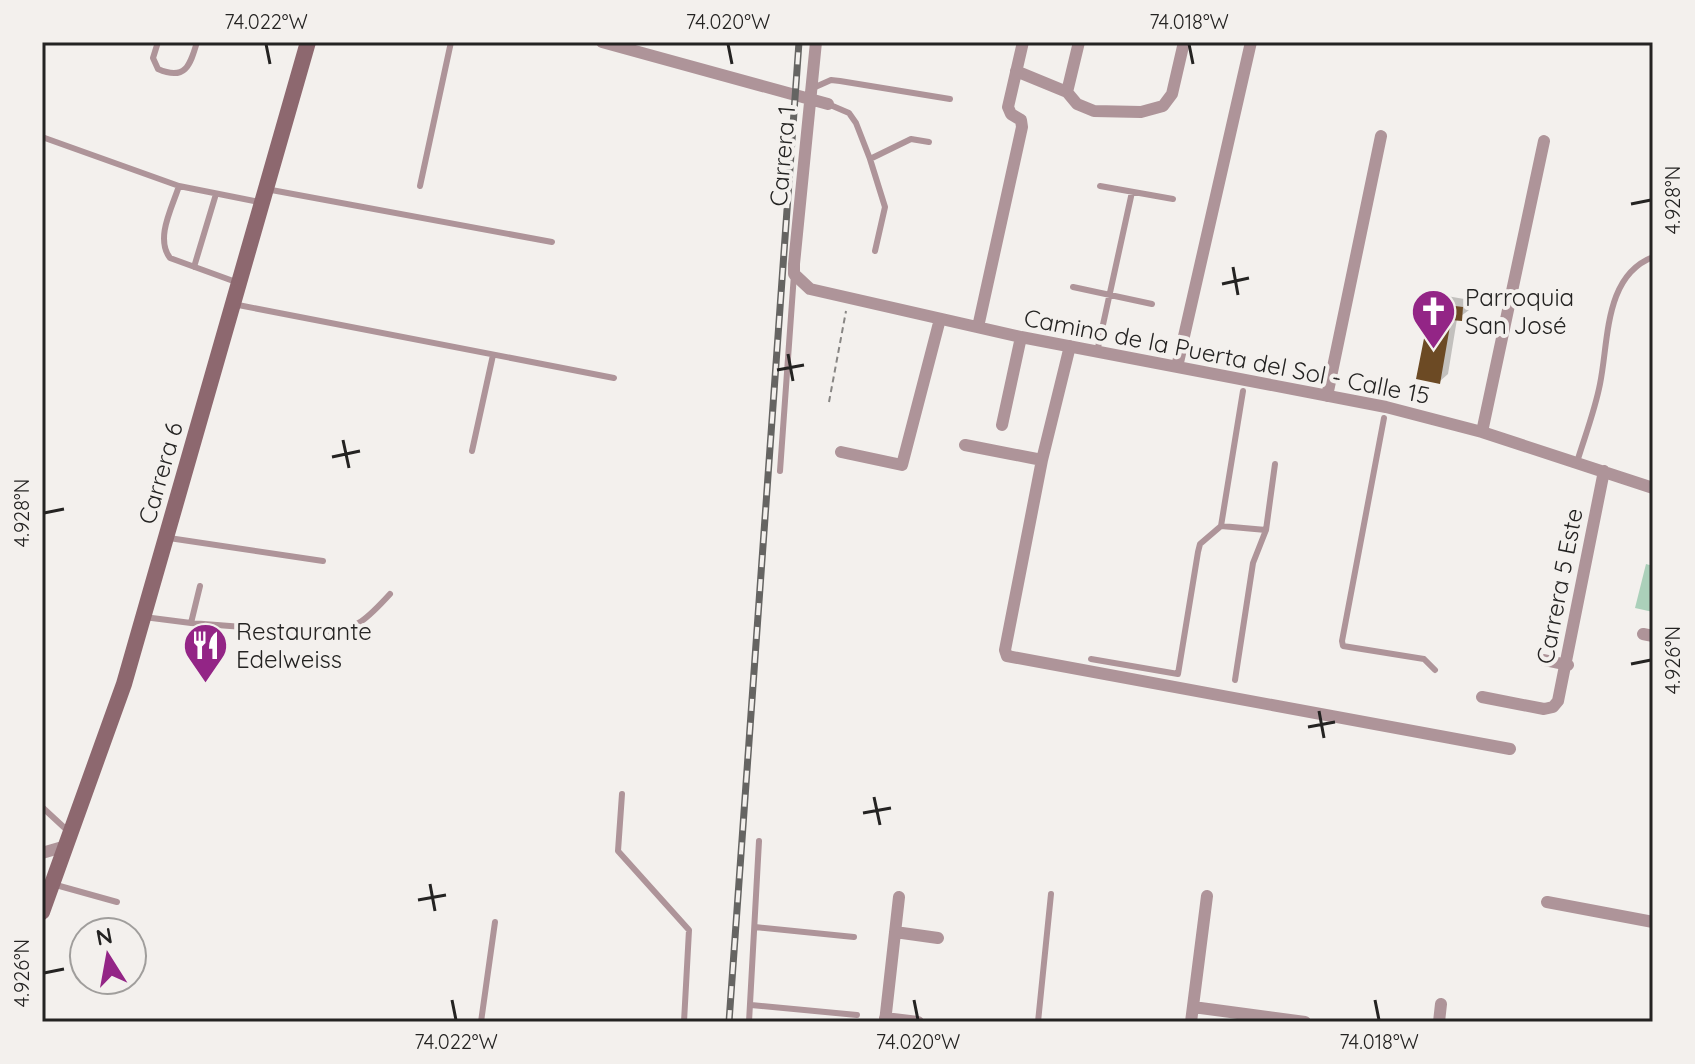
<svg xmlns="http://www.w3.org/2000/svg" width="1695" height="1064" font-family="Quicksand,sans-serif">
<rect width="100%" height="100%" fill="#f3f0ed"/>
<path fill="#abd0ba" d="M1646,564L1653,566V612L1635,608Z"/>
<path fill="#0003" d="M1441,295L1470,300L1469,310L1457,319L1448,374L1439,382L1432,304Z"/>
<path fill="#6c4a24" d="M1431,303L1463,307L1462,321L1451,320L1440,384L1416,379Z"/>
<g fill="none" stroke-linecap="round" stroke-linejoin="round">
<path stroke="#888684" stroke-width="2" stroke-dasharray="6 4" stroke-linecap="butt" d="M829,402L846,311"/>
<path stroke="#ae9499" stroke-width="6" d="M158,42L153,58L158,69C185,81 190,66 197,42
M813,88L831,80L840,81L950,99
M828,104L849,113L856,123L870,159L885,207L875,251
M42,137L179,186
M870,159L911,139L929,142
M420,186L451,42
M1100,186L1173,199
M266,189L552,242
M194,267L216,194
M236,282L170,258C155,238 172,208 179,186L259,202
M1073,287L1152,304
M233,304L614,378
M1097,352L1132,192
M1384,418L1342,641L1343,646L1424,659L1435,670
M472,451L493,355
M1577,462C1585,436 1595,410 1600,384C1609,340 1604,276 1653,257
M780,471L794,274
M1221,526L1266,530
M169,538L323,561
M144,617L191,623L200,586
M191,623L324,633C356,631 369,617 390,594
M1091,659L1178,674L1198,552L1200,544L1221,526L1243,391
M1235,680L1253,563L1266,530L1275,464
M622,794L618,851L689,930L684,1022
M42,807L69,832
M56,885L117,902
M755,927L854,937
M751,1005L857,1015
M481,1022L495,922
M749,1022L759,841
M1038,1022L1051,894"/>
<path stroke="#ae9499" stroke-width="12" d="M602,42L828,104
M816,42L794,264V274L810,289L1021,337L1386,407L1482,432L1653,488
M1016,71L1067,92L1077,104L1094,111L1141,112L1163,106L1172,94L1184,42
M1067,92L1079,42
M978,327L1022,127L1021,120L1011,114L1008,107L1023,42
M1070,346L1042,460L1005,650L1007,656L1510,749
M1177,367L1251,42
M1327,396L1381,136
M1002,425L1021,337
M1482,432L1544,141
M965,445L1042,460
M841,452L902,465L940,319
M1643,634L1653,636
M1544,660L1568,665
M1482,697L1544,709L1553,707L1558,701L1604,471
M42,853L66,846
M1547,902L1653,922
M895,932L938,938
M1193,1007L1305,1022
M885,1018L918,1022
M885,1022L899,897
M1191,1022L1207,896
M1439,1022L1441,1004"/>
<path stroke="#8d686f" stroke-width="16" d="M42,912L124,684L308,42"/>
<defs>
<path id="rail" d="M729,1022L799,42"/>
</defs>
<use href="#rail" stroke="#656462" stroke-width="7"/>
<use href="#rail" stroke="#f3f0ed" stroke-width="4" stroke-dasharray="12" stroke-linecap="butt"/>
</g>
<path fill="none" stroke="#242322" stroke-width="3" d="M266,44L270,64M728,44L732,64M1189,44L1193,64M1631,204L1651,200M1233,267L1238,295M1222,284L1249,278M788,354L793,381M777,370L804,365M343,440L349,468M332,457L360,451M44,513L64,509M1631,664L1651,660M1319,711L1324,738M1308,727L1335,722M874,797L880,825M863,813L891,808M430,884L435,911M418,900L446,895M44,973L64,969M452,1000L456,1020M914,1000L918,1020M1375,1000L1379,1020"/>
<defs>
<symbol id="church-pin" viewBox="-11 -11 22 30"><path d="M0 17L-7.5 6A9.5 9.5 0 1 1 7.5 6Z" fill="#932586" stroke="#f3f0ed"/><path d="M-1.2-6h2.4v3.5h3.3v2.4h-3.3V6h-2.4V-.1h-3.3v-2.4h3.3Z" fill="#fff"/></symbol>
<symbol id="restaurant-pin" viewBox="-11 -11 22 30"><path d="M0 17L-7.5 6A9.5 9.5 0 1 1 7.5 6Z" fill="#932586" stroke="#f3f0ed"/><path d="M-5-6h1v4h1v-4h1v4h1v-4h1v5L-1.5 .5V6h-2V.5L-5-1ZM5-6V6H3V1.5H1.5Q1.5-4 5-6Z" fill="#fff"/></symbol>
</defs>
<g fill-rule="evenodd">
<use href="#church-pin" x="1408" y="286" width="51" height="69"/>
<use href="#restaurant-pin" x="180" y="620" width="51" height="69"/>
</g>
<g text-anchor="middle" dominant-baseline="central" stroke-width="8" stroke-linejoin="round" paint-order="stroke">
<g font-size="24" fill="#242322" stroke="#f3f0ed">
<text transform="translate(782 156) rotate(-85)">Carrera 1</text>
<text transform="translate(1227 356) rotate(11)">Camino de la Puerta del Sol - Calle 15</text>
<text transform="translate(160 473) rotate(-74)">Carrera 6</text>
<text transform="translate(1559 586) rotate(-79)">Carrera 5 Este</text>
</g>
<g font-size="24" fill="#242322" stroke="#f3f0ed" text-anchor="start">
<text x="1465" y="297">Parroquia<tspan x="1465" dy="28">San José</tspan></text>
<text x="236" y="631">Restaurante<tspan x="236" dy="28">Edelweiss</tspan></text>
</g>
</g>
<rect width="1695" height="1064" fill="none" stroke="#f3f0ed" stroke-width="88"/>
<g transform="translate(108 956) rotate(349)"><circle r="38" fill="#f3f0ed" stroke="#a09e9c" stroke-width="2"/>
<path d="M0-6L14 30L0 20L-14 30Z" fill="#932586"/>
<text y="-12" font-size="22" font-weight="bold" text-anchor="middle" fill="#242322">N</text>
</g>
<rect x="44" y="44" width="1607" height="976" fill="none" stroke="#242322" stroke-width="3"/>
<g font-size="20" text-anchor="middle" fill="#242322">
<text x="266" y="29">74.022°W</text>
<text x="728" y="29">74.020°W</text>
<text x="1189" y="29">74.018°W</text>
<text transform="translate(1673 200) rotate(-90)" y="7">4.928°N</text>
<text transform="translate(22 513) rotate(-90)" y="7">4.928°N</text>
<text transform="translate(1673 660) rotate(-90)" y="7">4.926°N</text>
<text transform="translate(22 973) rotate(-90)" y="7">4.926°N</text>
<text x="456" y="1049">74.022°W</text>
<text x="918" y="1049">74.020°W</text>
<text x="1379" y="1049">74.018°W</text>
</g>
</svg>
